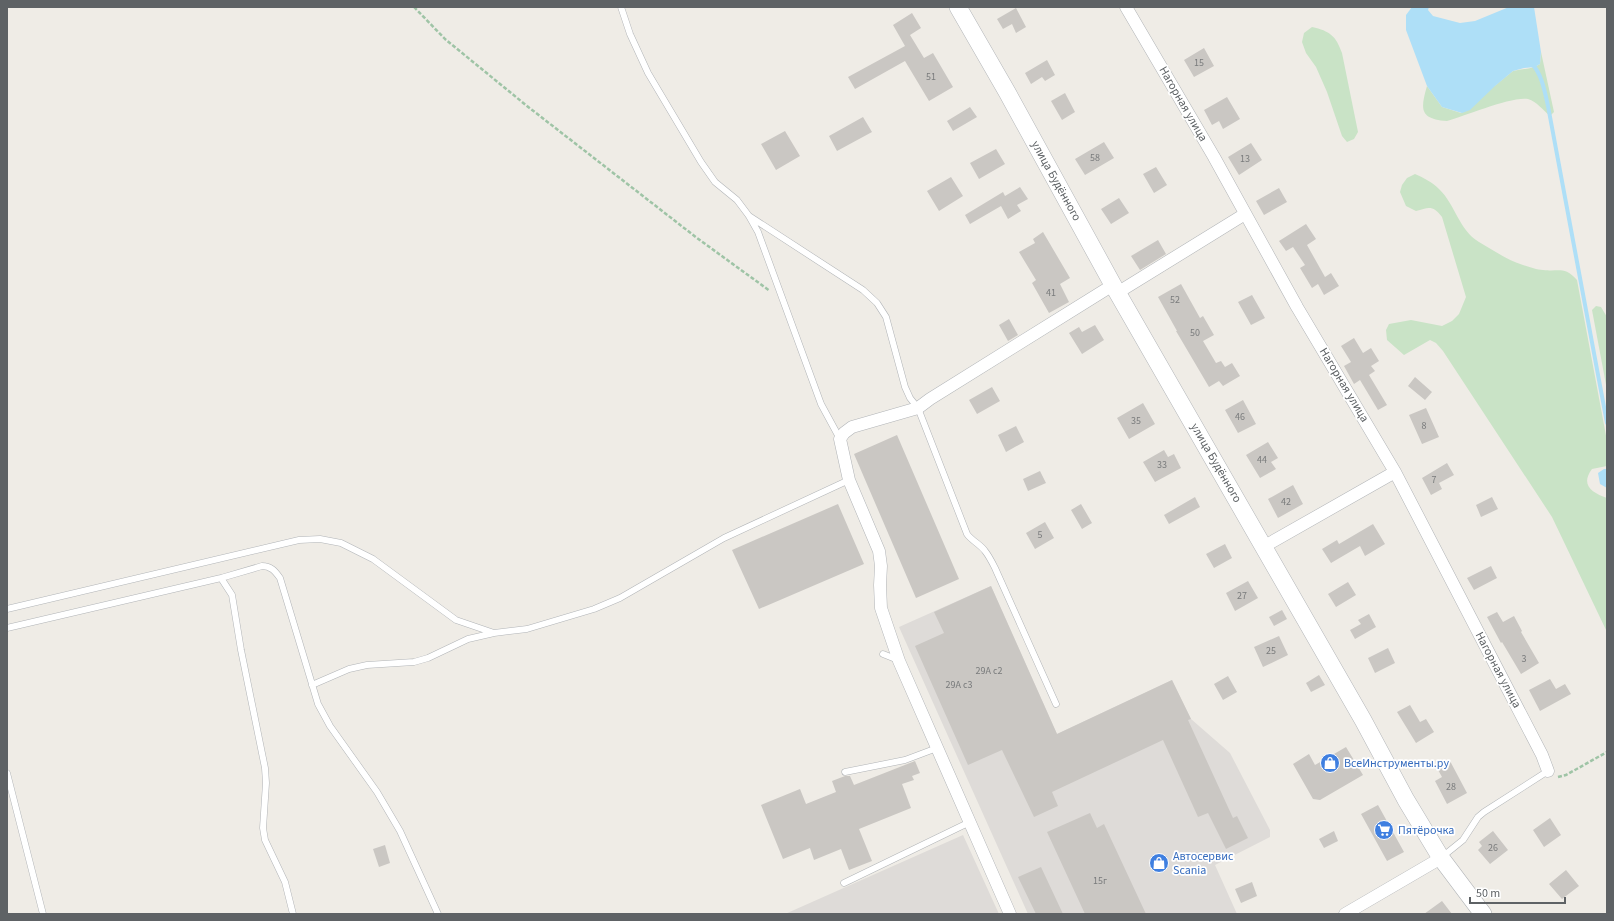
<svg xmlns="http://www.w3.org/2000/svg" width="1614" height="921" font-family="'Source Sans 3',sans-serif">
<rect width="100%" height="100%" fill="#efece6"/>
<path fill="#dedbd8" d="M991,586L1057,734L1172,680L1191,719L1230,753L1270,830V837L1215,865L1237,914H1028L899,627Z
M963,835L999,914H785Z"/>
<path fill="#c9e3c6" d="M1312,27C1330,31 1336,36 1342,53L1358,132L1354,139L1347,142L1342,136L1327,92L1316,67L1306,53L1302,42L1304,33Z
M1541,52L1554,112L1550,116C1543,110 1537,102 1528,99C1512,96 1465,116 1447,121C1420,119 1420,110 1427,86L1442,107L1461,113L1513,71C1522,69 1533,69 1540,64Z
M1415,174C1424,178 1432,182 1439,189C1455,204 1459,230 1479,242C1493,250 1507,260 1523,265C1529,267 1537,270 1543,270C1560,272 1564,266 1577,280L1607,441V466L1592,469C1580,485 1592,493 1607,498V632L1552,517L1443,351L1436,343L1430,340L1404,355L1387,340L1386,330L1389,324L1411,320L1442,326L1452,321L1459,314L1466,297L1442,217C1433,205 1429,207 1416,211L1406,206L1400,192L1402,185L1407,178Z
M1596,306L1601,307L1607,317V390L1592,310Z"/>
<path fill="#aedff7" d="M1412,7H1429L1428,10L1433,16L1460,23L1475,21L1509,7H1534L1541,52L1540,64L1535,67L1524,68L1513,71L1495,86L1470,110L1462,113L1442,107L1427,86L1406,30V15Z
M1604,469H1607V488L1600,484L1598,473Z"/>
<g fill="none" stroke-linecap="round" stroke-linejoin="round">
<path stroke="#aedff7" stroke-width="4" d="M1532,64C1542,74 1545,93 1548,106L1607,423"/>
</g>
<path fill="#cac7c3" d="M1016,8L1026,27L1016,33L1012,24L1003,29L997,19Z
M912,13L921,28L910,35L924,58L933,53L953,87L929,101L905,61L855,89L848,77L905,46L893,25Z
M1204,48L1214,66L1194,77L1184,60Z
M1047,60L1055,75L1045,81L1042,77L1031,84L1025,73Z
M1065,93L1075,112L1062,120L1051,101Z
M1227,97L1240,119L1223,129L1219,121L1212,125L1204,110Z
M970,107L977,117L953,131L947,121Z
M863,117L872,132L837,151L829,136Z
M785,131L800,156L776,170L761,144Z
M1104,142L1114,158L1085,175L1075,159Z
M1251,143L1262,160L1239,175L1228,157Z
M996,149L1005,164L979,179L970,163Z
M1156,167L1167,185L1154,193L1143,174Z
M951,177L963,196L939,211L927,191Z
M1020,187L1028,199L1017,205L1021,211L1008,219L1001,206L970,224L965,215L1003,192L1005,196Z
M1279,188L1287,202L1264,215L1256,201Z
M1119,198L1129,213L1111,224L1101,209Z
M1306,224L1316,239L1307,245L1325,277L1331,273L1339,286L1324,295L1318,284L1312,288L1300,268L1305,265L1293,247L1286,251L1279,241Z
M1043,232L1070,278L1060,284L1069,302L1049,313L1032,283L1036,280L1019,252L1035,243L1033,239Z
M1158,240L1166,254L1140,270L1131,256Z
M1181,284L1200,318L1203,316L1214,335L1203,341L1216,363L1221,361L1225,367L1232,363L1240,376L1223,386L1219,381L1209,387L1176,331H1177L1158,297Z
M1252,295L1265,318L1251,325L1238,302Z
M1009,319L1018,335L1008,341L999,325Z
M1095,325L1104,340L1082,354L1069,333L1079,327L1082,332Z
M1354,338L1363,353L1371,348L1379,361L1371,366L1375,371L1369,375L1387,405L1378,410L1360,380L1354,384L1344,366L1351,362L1341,346Z
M1415,377L1432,392L1425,400L1408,386Z
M992,387L1000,401L977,414L969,400Z
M1243,400L1256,424L1238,433L1225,410Z
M1143,403L1155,424L1129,439L1117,418Z
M1426,408L1439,437L1422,444L1409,415Z
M1016,426L1024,442L1006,452L998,435Z
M897,435L959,579L916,598L854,454Z
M1268,442L1278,458L1271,462L1276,469L1260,478L1246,455Z
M1164,450L1168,457L1174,454L1181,468L1155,482L1143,462Z
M1447,463L1454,475L1439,483L1442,489L1431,495L1422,478Z
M1040,471L1046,483L1028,491L1023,479Z
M1293,485L1303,504L1278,518L1268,499Z
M1195,497L1200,507L1169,524L1164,515Z
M1492,497L1498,509L1481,517L1476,505Z
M838,504L864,564L759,609L732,550Z
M1081,504L1092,523L1082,529L1071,510Z
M1045,522L1054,538L1035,549L1026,533Z
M1373,524L1385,544L1365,556L1360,546L1331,563L1322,549L1337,540L1339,544Z
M1225,544L1232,558L1214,568L1206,554Z
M1491,566L1497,578L1474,590L1467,578Z
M1248,581L1258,598L1235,611L1226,593Z
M1348,582L1356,595L1336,607L1328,594Z
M991,586L1057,734L1172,680L1191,719L1188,720L1233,818L1237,816L1248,838L1226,849L1208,813L1198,817L1163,740L1052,792L1058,806L1034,817L1002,750L968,765L915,646L944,633L934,612Z
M1282,610L1287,619L1274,626L1269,617Z
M1497,612L1503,622L1514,616L1522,631L1521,632L1539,663L1521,674L1502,642L1501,643L1487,617Z
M1369,614L1376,627L1355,639L1350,630L1361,624L1358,620Z
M1279,636L1288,655L1263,667L1254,647Z
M1388,648L1395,663L1375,673L1368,658Z
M1319,675L1325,685L1311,692L1306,683Z
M1228,676L1237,692L1223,700L1214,684Z
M1550,679L1556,689L1565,684L1571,694L1540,711L1529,690Z
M1410,705L1420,722L1426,719L1434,732L1416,743L1397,712Z
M1346,747L1363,775L1320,800L1313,799L1293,764L1309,754L1315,765Z
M915,761L920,773L912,776L914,780L902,784L911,808L859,829L872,861L849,870L841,849L814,860L810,848L783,859L761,805L800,789L806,804L836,792L832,781L845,776H850L854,785Z
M1450,761L1467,793L1447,804L1435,781L1442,777L1437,768Z
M1378,805L1404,852L1387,861L1361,814Z
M1090,813L1097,828L1104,824L1146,914H1085L1047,832Z
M1550,818L1561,835L1544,847L1533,830Z
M1334,831L1338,841L1324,848L1319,839Z
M1493,831L1508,850L1490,864L1478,850L1482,846L1479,842Z
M385,845L390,863L379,867L373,849Z
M1041,867L1063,914H1036L1018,877Z
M1566,870L1579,886L1562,899L1549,884Z
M1252,882L1257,896L1241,903L1235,889Z
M1442,901L1452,914H1424Z"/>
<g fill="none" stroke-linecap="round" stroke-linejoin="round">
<defs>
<path id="lane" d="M621,7L630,34L648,73L701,162L715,182L737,200L749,216L758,232L821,404L840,439
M749,216L863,290L877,303L886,317L905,387L910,398L918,408L967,534C972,541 980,544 985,551C989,556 992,562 995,568L1056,704
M221,578L232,595L241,650L265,768L266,783L263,828L265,840L285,882L293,914
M7,609L299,540L320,539L341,543L373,559L456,620L494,633L527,629L594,609L620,598L724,538L849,480
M7,628L221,578L262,566C271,566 275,571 280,578L318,704L330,726L377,792L400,831L438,914
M883,654L898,660
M312,685L349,669L367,665L414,662L428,658L468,639L494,633
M845,772L905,760L937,748
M7,773L43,914
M1442,857L1463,840L1478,817L1484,812L1548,771
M844,883L970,822"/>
<path id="street" d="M1126,7L1214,157L1297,307L1395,472L1542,755L1548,771
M1117,293L1245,214
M1263,547L1395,472
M1010,914L899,661L881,608L880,585L881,566L879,551L849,480L840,439L844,433L852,427L918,408L930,399L1113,285
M1345,914L1441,858"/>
<path id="secondary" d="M958,7L1007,92L1113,285L1363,720L1406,800L1441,858L1483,914"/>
</defs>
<use href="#lane" stroke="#b1b4b7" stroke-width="7"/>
<use href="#street" stroke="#b1b4b7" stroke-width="13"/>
<use href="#secondary" stroke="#b3b6b9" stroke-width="18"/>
<path stroke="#9fc4a6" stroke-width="2.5" stroke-dasharray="4 2" stroke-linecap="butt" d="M414,7L445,39L527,106L697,238L770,291
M1558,777L1566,775L1607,752"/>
<use href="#lane" stroke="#fff" stroke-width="6"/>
<use href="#street" stroke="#fff" stroke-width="12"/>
<use href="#secondary" stroke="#fff" stroke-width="17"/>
</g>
<defs>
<symbol id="shop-disc" viewBox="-11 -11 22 22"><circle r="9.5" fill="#3f7fe0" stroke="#fff"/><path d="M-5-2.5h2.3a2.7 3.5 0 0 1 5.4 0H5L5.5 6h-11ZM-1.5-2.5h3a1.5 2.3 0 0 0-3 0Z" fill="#fff"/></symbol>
<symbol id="supermarket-disc" viewBox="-11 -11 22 22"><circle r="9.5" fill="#3f7fe0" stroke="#fff"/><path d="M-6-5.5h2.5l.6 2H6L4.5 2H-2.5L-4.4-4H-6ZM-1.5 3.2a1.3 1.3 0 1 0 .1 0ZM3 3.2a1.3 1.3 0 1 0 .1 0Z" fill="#fff"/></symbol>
</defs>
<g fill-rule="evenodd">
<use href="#shop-disc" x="1319" y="752" width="22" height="22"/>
<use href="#supermarket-disc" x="1373" y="819" width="22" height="22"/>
<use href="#shop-disc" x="1148" y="852" width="22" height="22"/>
</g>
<g text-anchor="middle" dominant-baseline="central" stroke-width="3.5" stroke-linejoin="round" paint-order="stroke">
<g font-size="10" fill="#797b7c">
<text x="1199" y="63">15</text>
<text x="931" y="77">51</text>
<text x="1095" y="158">58</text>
<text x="1245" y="159">13</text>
<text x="1051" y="293">41</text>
<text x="1175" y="300">52</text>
<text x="1195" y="333">50</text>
<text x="1240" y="417">46</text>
<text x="1136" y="421">35</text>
<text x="1424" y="426">8</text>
<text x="1262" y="460">44</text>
<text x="1162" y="465">33</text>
<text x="1434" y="480">7</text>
<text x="1286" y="502">42</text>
<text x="1040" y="535">5</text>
<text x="1242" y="596">27</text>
<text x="1271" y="651">25</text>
<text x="1524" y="659">3</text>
<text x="989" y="671">29А с2</text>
<text x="959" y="685">29А с3</text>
<text x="1451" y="787">28</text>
<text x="1493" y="848">26</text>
<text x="1100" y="881">15г</text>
</g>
<g font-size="12" fill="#5e6265" stroke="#fff">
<text transform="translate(1183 104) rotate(60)">Нагорная улица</text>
<text transform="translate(1056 181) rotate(61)">улица Будённого</text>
<text transform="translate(1344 385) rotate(59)">Нагорная улица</text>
<text transform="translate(1216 463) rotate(60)">улица Будённого</text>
<text transform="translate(1498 670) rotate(62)">Нагорная улица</text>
</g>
<g font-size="12" fill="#366cbe" stroke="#fff" text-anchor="start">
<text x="1344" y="763">ВсеИнструменты.ру</text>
<text x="1398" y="830">Пятёрочка</text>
<text x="1173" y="856">Автосервис<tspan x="1173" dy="14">Scania</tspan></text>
</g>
</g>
<rect width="1614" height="921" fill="none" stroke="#5e6265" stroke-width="16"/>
<path d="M1470 897v6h95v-6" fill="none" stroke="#5e6265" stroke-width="2"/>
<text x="1476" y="897" font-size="12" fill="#5e6265" stroke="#ffffff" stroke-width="3" paint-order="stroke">50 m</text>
</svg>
